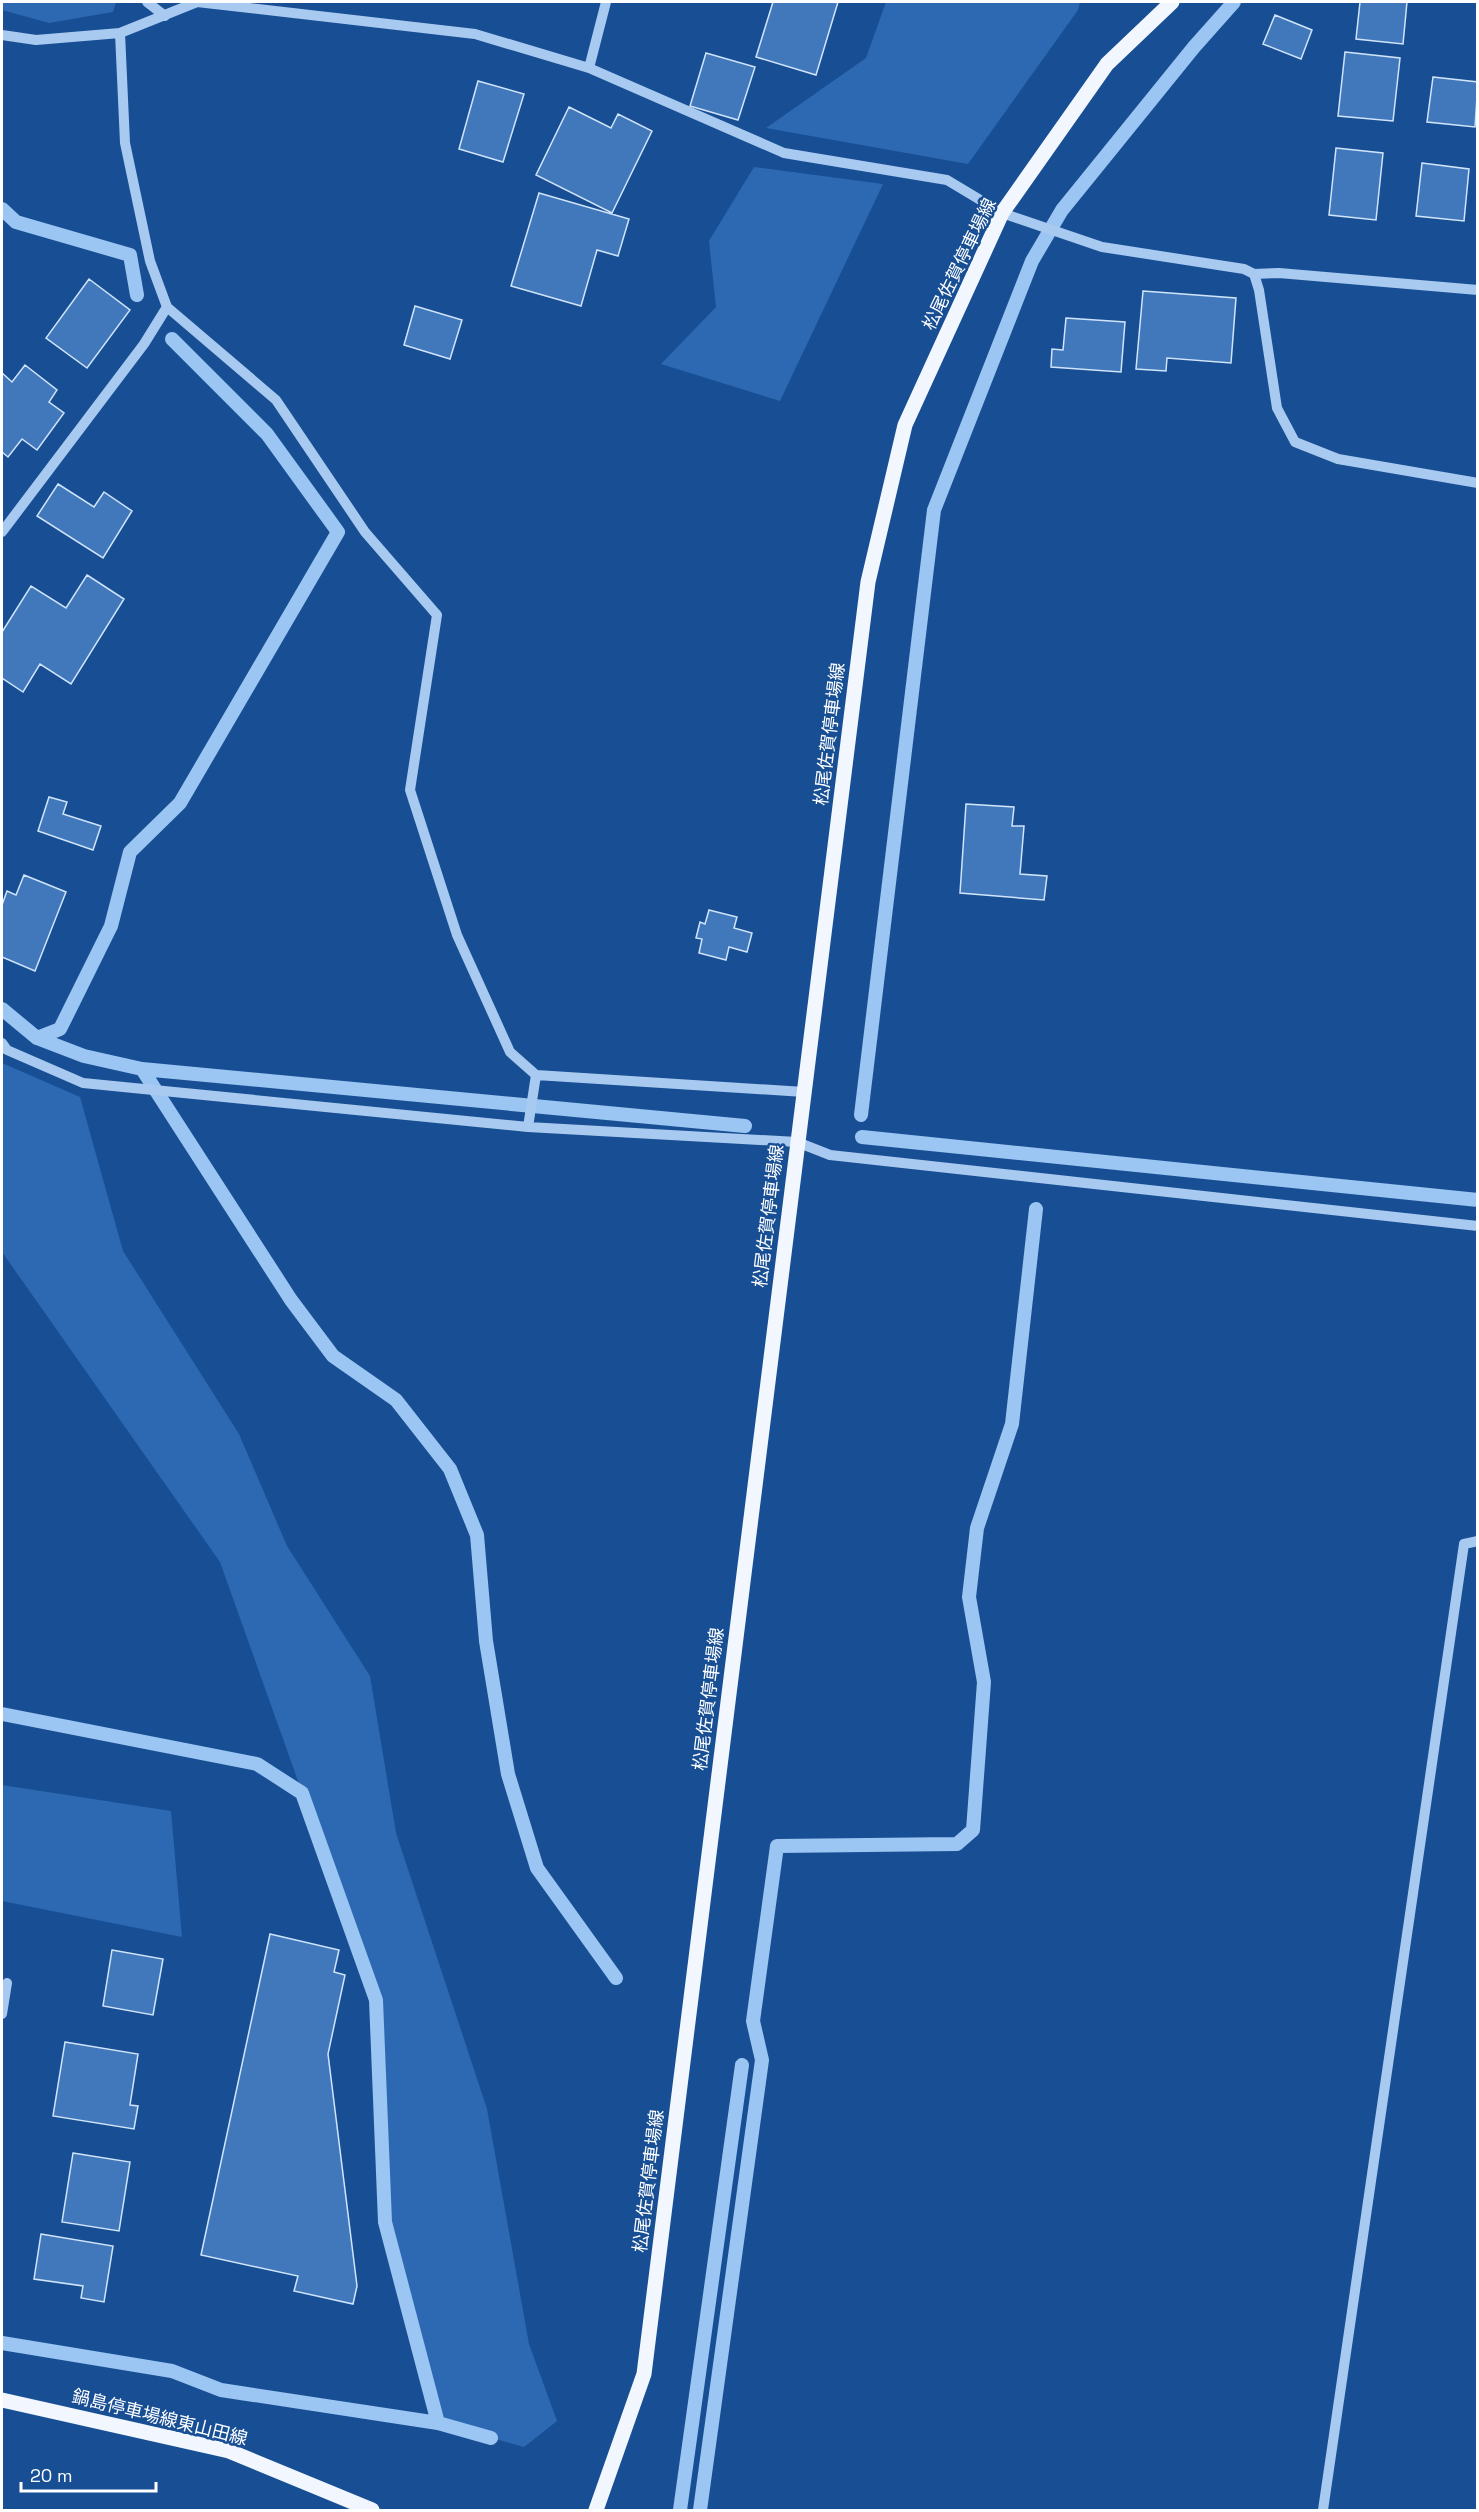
<svg xmlns="http://www.w3.org/2000/svg" width="1479" height="2512" font-family="'Space Grotesk','Noto Sans JP',sans-serif">
<rect width="100%" height="100%" fill="#184f94"/>
<path fill="#2c69b2" d="M2,2H116L113,12L49,23L2,10Z
M886,2H1080L1078,10L968,164L766,128L866,58Z
M754,167L883,184L780,401L661,364L716,307L709,241Z
M2,1063L80,1097L123,1251L239,1434L287,1546L370,1676L396,1833L487,2109L529,2344L557,2421L524,2447L438,2423L385,2222L376,2000L220,1562L2,1252Z
M2,1785L171,1811L182,1937L2,1901Z"/>
<g fill="none" stroke-linecap="round" stroke-linejoin="round">
<path stroke="#9bc5f2" stroke-width="14" d="M2,209L16,222L130,255L137,295
M2,1009L37,1038L84,1056L142,1069L745,1126
M37,1038L60,1029L111,926L130,852L180,803L338,532L267,434L172,339
M142,1069L291,1300L333,1356L396,1400L450,1469L477,1535L486,1641L508,1774L537,1868L616,1978
M861,1115L934,510L1032,261L1062,210L1194,47L1234,2
M862,1137L1478,1200
M2,1714L257,1764L302,1793L376,2000L385,2222L438,2423
M2,2343L172,2371L221,2390L438,2423L491,2438
M680,2510L742,2065
M700,2510L762,2060L753,2021L777,1846L957,1844L973,1830L984,1682L969,1597L977,1528L1012,1424L1036,1209"/>
</g>
<path fill="#4178bb" stroke="#d0e4fb" stroke-width="1.5" d="M773,2H838L816,75L756,57Z
M1360,2H1407L1403,44L1356,39Z
M1275,15L1312,30L1301,59L1263,44Z
M1345,52L1400,58L1393,121L1338,116Z
M706,53L755,67L738,120L690,106Z
M1433,77L1478,82L1475,127L1427,122Z
M478,81L524,94L503,162L459,149Z
M569,107L611,128L618,114L652,131L612,213L536,175Z
M1336,148L1383,153L1376,220L1329,215Z
M1422,163L1469,169L1464,221L1416,216Z
M539,193L629,219L618,256L597,250L581,306L511,286Z
M89,279L130,310L87,368L46,338Z
M1143,291L1236,298L1231,363L1167,358L1166,371L1136,369Z
M415,306L462,320L450,359L404,345Z
M1066,318L1125,322L1121,372L1051,367L1052,349L1063,350Z
M25,365L57,390L49,402L64,413L37,450L22,439L8,457L2,452V373L12,382Z
M58,484L94,507L104,492L132,511L103,558L37,516Z
M87,575L124,599L71,684L40,664L23,692L2,678V632L31,586L66,608Z
M49,797L67,802L63,814L101,826L93,850L38,831Z
M966,804L1014,807L1012,826H1024L1020,874L1047,876L1044,900L960,893Z
M24,875L66,892L35,971L2,957V905L7,891L16,895Z
M709,910L737,917L734,928L752,933L747,952L729,947L726,960L699,953L702,939L696,938L700,922L705,924Z
M270,1934L339,1950L334,1972L345,1975L328,2054L357,2286L353,2304L294,2291L298,2276L201,2255Z
M112,1950L163,1959L153,2015L103,2006Z
M65,2042L138,2054L130,2105L138,2106L134,2129L53,2116Z
M73,2153L130,2162L119,2231L62,2222Z
M41,2234L113,2246L104,2302L81,2298L83,2286L34,2279Z"/>
<g fill="none" stroke-linecap="round" stroke-linejoin="round">
<path stroke="#a9caf0" stroke-width="10" d="M147,2L165,16
M120,33L125,143L150,261L167,307L276,400L365,532L437,615L410,790L457,935L510,1052L536,1075L804,1092
M2,35L36,40L120,33L197,2L475,34L589,68L784,153L947,180L1002,213L1102,247L1244,269L1254,274L1259,290L1277,408L1295,442L1338,459L1478,483
M589,68L606,2
M1254,274L1279,273L1478,290
M2,532L144,344L167,307
M2,1043L7,1050L83,1083L528,1127L797,1142L830,1155L1478,1226
M528,1127L536,1075
M2,2014L7,1983
M1323,2510L1464,1544L1478,1541"/>
<path stroke="#f2f7ff" stroke-width="15" d="M2,2400L229,2451L372,2510
M596,2510L644,2374L868,582L905,425L1002,213L1107,64L1172,2"/>
</g>
<g text-anchor="middle" dominant-baseline="central" stroke-width="5" stroke-linejoin="round" paint-order="stroke">
<g font-size="18" fill="#fff" stroke="#184f94">
<text transform="translate(959 264) rotate(-64)">松尾佐賀停車場線</text>
<text transform="translate(829 734) rotate(-83)">松尾佐賀停車場線</text>
<text transform="translate(768 1216) rotate(-83)">松尾佐賀停車場線</text>
<text transform="translate(708 1699) rotate(-83)">松尾佐賀停車場線</text>
<text transform="translate(648 2181) rotate(-83)">松尾佐賀停車場線</text>
<text transform="translate(160 2417) rotate(14)">鍋島停車場線東山田線</text>
</g>
</g>
<rect width="1479" height="2512" fill="none" stroke="#ffffff" stroke-width="6"/>
<path d="M21 2482v9h135v-9" fill="none" stroke="#ffffff" stroke-width="3"/>
<text x="30" y="2482" font-size="18" fill="#ffffff" stroke="#184f94" stroke-width="4.5" paint-order="stroke">20 m</text>
</svg>
